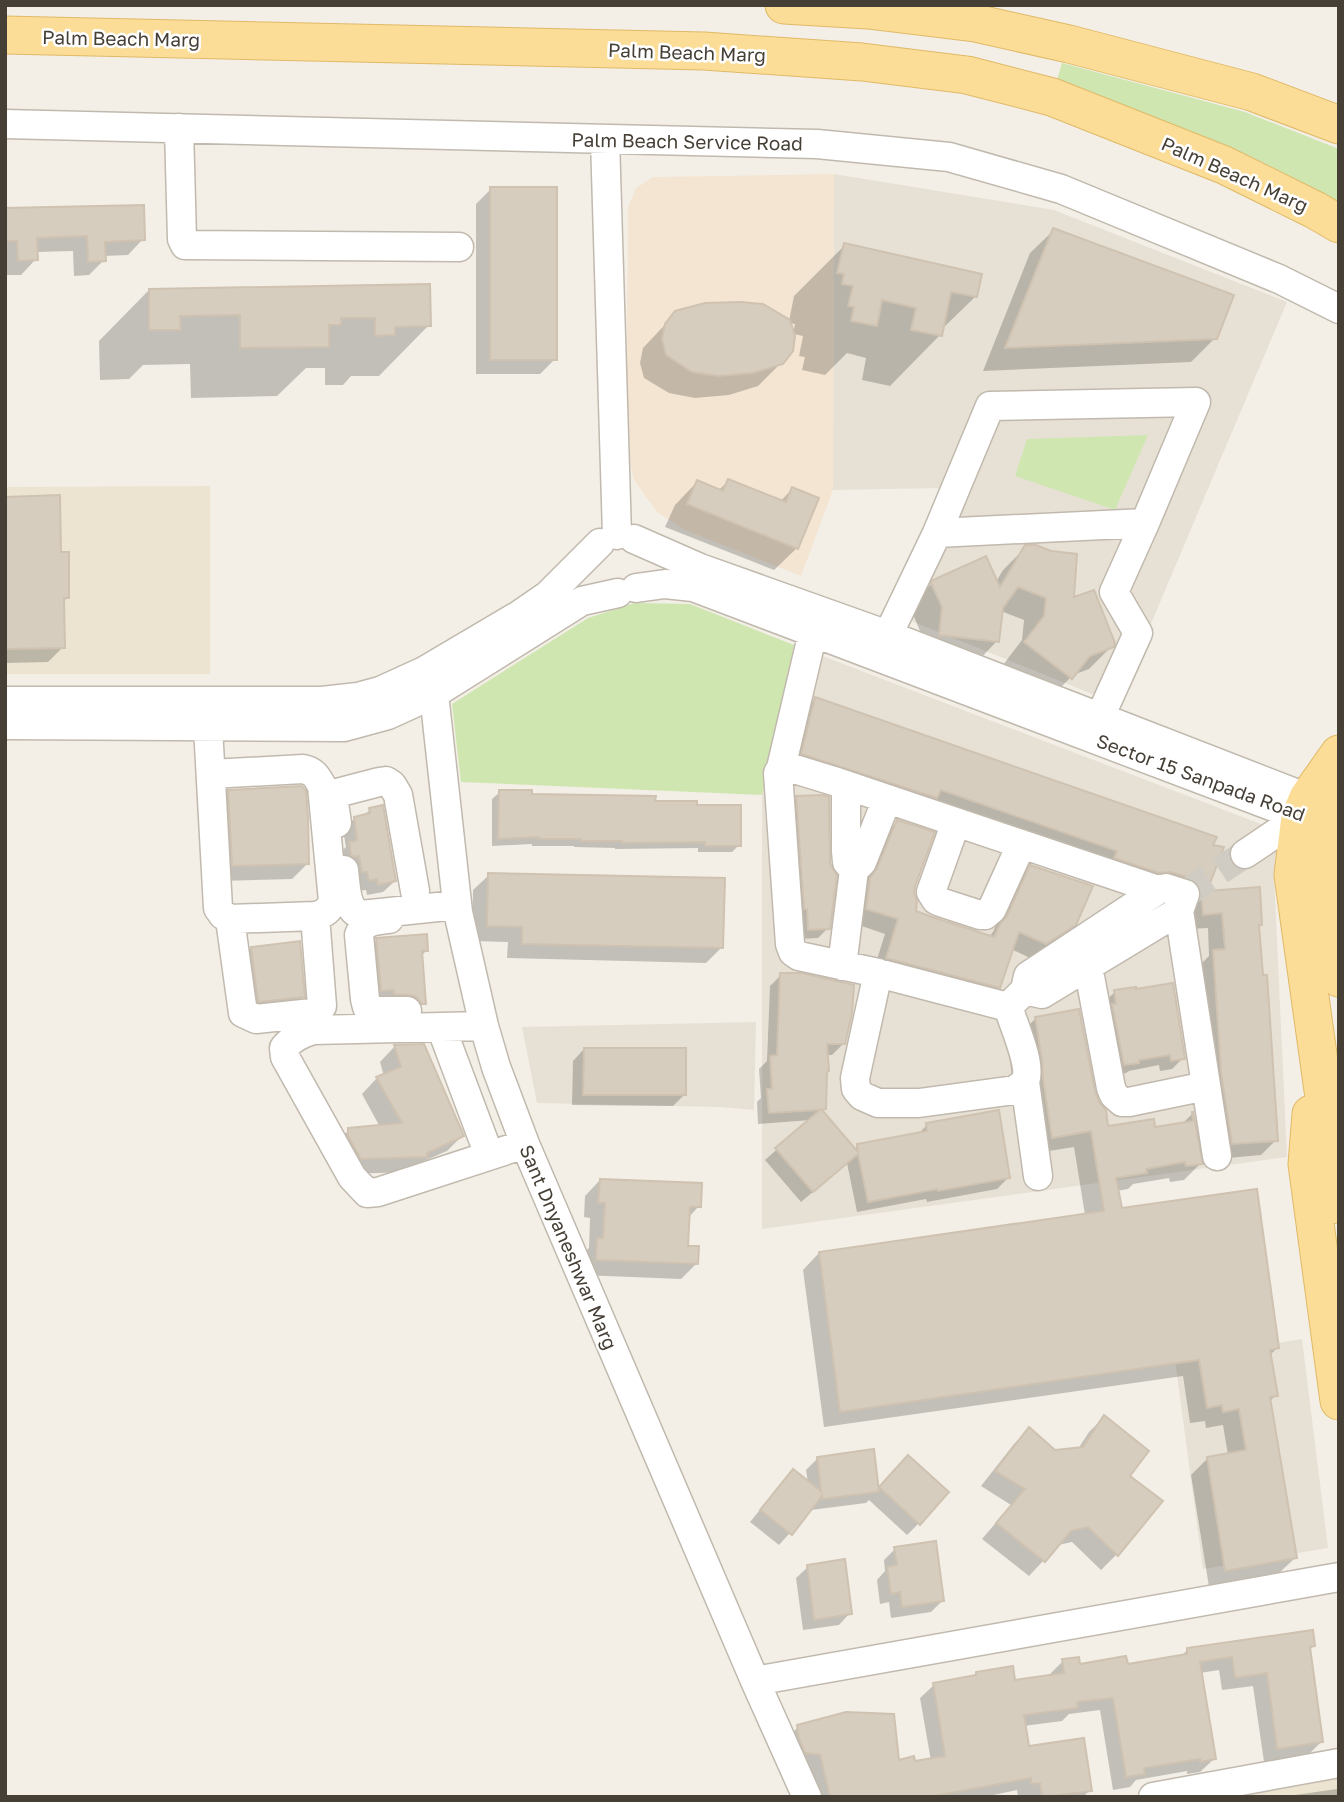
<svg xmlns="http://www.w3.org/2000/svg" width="1344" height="1802" font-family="'Golos Text',sans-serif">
<rect width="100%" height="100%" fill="#f3efe7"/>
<path fill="#e7e1d5" d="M834,174L1054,210L1287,302L1117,704L889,612L944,488L833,490Z
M794,645L1279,831L1274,874L1287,1157L762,1229V795Z
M756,1022L754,1110L720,1107L537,1103L522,1027Z
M1302,1339L1328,1548L1203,1569L1175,1360Z"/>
<path fill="#f4e5d2" d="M834,174L833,490L801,576L685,530L657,512L634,480L626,444L628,207L636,188L653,177Z"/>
<path fill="#ece4d1" d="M210,486V674H5V487Z
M1339,1767V1797H1177Z"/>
<path fill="#cfe6b1" d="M1062,63L1245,112L1339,149V204L1056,83Z
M1148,435L1115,510L1015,476L1027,439Z
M635,603L690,604L794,645L762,795L461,782L452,704L588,618Z"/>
<path fill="#0003" fill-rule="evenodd" d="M491,189L555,359L540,374H476V204Z
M5,209L143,239L128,255L104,256V260L89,275L74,276L73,251L36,252V259L21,275H5Z
M1054,230L1215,338L1191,362L983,371L1030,253Z
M845,245L975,297L941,330L940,335L890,386L862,380L866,358L847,353L825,375L802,370L805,357L799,356L803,336L794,334L781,363L758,386L729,395L695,398L669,393L644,378L640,363L643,348L676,313L789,321L794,296ZM789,323L795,324L793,334Z
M428,286L429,325L379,376H351L343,385H325V368H306L277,396L191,398L190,364L143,365L129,379L100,380L99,341L149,290Z
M728,481L780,502L792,489L797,548L774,570L665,527L675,505L697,482L718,491Z
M5,498L59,554L68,597L63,602V647L48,662L5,663Z
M1026,547L1112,646L1089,669L1073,675L1048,700L1003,665L1022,640L1024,620L1001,611L997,641L975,664L917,657L920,631L910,607L911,604L934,581L996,582L1003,570Z
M815,699L1211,846L1204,893L1260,924L1258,927L1276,1140L1261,1155L1217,1159L1198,967L1209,956L1208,928L1188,929L1189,908L787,769L800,715Z
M229,791L307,864L292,879L218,881L214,807Z
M500,792L530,796L695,806L739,845L732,852H698V848L615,849V848L574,847V846H532V844L492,846V799Z
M797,798L828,928L818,938L799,939L787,808Z
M370,810L395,881L383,892L367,895L366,890L358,891L338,855L346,847L343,830L355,818L363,816Z
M897,822L914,886V912L989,937L993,932L1017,881L1031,867L1074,923L1059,938L1030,958L1011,949L999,987L984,1001L873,972L885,934L853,923L856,894L883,836Z
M489,875L721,948L706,963L507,958L508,942L472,941L473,890Z
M377,940L427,950L421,956L424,1003L412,1014L370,1002L365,951Z
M251,948L303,996L291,1008L247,1012L240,960Z
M781,975L844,1043L832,1055H826L824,1109L821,1111L854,1150L857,1146L917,1135L927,1125L1008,1178L997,1189L927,1202L926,1199L857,1212L847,1163L801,1202L765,1160L810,1120L758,1124L757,1102L761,1098L759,1069L767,1061L770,986Z
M1115,992L1183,1058L1172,1069L1160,1071L1159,1065L1129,1071L1126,1073L1113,1076L1103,1003Z
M1036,1018L1093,1092L1107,1128L1154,1129L1182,1124L1192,1114L1201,1163L1184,1180L1170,1182L1169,1178L1133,1184L1128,1189L1117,1191L1120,1210L1277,1348L1269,1356L1276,1395L1269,1402L1295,1558L1278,1574L1209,1587L1191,1475L1208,1458L1228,1455L1223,1425L1206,1428L1205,1421L1190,1423L1183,1376L824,1427L803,1270L819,1253L1085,1215L1074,1147L1036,1153L1019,1035Z
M395,1046L462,1136L447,1151L419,1163L411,1172L346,1174L333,1145L349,1130L380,1127L362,1094L377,1078L384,1076L380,1062Z
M584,1049L684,1095L673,1106L572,1105L573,1061Z
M600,1180L699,1206L688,1218L686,1248L696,1264L681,1279L581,1275L582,1255L589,1248L590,1218L584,1217L585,1196Z
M1104,1417L1128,1476L1160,1502L1116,1555L1101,1570L1072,1542L1058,1545L1029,1576L982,1539L1011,1505L981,1486L1014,1444L1029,1429L1054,1451L1078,1449L1089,1432Z
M818,1458L877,1490L897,1468L919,1523L907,1535L869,1500L866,1503L811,1510L779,1545L750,1522L782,1483L793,1472L808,1483L806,1470Z
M895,1549L943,1600L931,1612L891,1618L889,1602L880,1604L877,1580L885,1571L884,1560Z
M808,1567L850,1613L839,1625L803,1630L796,1578Z
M1314,1645L1309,1651L1321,1742L1308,1755L1264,1762L1253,1686L1222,1690L1219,1670L1200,1673L1214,1759L1200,1772L1187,1774V1771L1136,1780L1130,1787L1113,1790L1100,1710L1069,1714L1062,1721L1024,1726L1027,1748L1090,1790L1083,1797L1018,1796L1017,1790L984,1797H814L785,1741L798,1727L897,1762L914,1763L931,1761L920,1698L934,1685L972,1678L976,1674L1014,1682L1049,1677V1675L1063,1661L1078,1666H1126L1181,1657L1187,1650Z
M1337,1789L1338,1797H1281Z"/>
<path fill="#d7cdbf" stroke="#cfc2b0" stroke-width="2" d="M490,187H557V360H490Z
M144,205L145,240L105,242L106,261L88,262L87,236L37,238L38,260L18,261L17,241H5V208Z
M1053,228L1234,295L1217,339L1005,348Z
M844,243L982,274L977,297L951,292L942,336L911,330L916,308L882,300L877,326L851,321L854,307L848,306L853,286L842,284L844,274L837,273Z
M430,284L431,326L395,327V335L375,336V318H341V325H329V347L240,348V315L180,316L181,330H149V289Z
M740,302L763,304L790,320L795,336L793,351L783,364L753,373L718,376L692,372L666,355L662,339L665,324L675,311L705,303Z
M728,479L786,502L792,487L819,498L798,549L687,504L697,480L723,491Z
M60,495L61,552H69V598H64L65,648L5,649V497Z
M1025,545H1036L1051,551L1077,554L1074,597L1094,590L1115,643L1114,647L1090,656L1072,679L1024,642L1044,616L1046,598L1018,587L1003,608L999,642L939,635L942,607L931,583L933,580L986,556L1000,587Z
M815,697L1217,837L1213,845L1224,847L1207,891L1260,887L1262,925H1259L1263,975H1267L1278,1141L1232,1144L1221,1072L1213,950L1225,949L1222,913L1203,915L1201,893L1203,891L1197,882L1190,878L1171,872L1159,873L1114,858L1117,851L941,790L937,798L801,754Z
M302,786L306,791L308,817L309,864L232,866L228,790Z
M499,790H532V794L656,796L655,801H697V805H741V846H705V842L622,843V841H581V839H539V837L498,839Z
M823,795L829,797L830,864L837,875L830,929L808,930L807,909H804L796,796Z
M383,805L396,881L378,885L377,879L369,881L367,872H362L359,856L354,857L351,855L349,842L357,840L354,817L370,813L369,808Z
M897,820L935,832L915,886L914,893L917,901L916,911L935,918L994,937L1000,924L1007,916L1030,865L1093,886L1076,925L1046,944L1019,932L1000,988L886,958L898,919L866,909L870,878L877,868Z
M488,873L725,878L723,948L522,944V927L487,926Z
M427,934L428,951H422L426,1004H422L415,996L394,994V990L381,991L376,938Z
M300,941L305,997L258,1002L251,947Z
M780,973H801L854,985L852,1013L845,1044H827L829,1071L827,1072L826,1109L822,1110L858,1152L857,1144L927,1131L926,1123L999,1110L1010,1178L938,1191L937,1189L868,1202L858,1154L813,1192L775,1148L820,1110L769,1113L767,1089H772L770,1056L777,1055Z
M1173,983L1185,1059L1171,1061L1170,1055L1139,1060V1063L1124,1065L1112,1004H1116L1114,990L1136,987V989Z
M1079,1009L1095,1091L1099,1102L1106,1110L1108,1126L1154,1119L1155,1127L1193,1121L1192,1112H1193L1203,1164L1186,1166L1185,1162L1146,1169L1147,1173L1116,1178L1122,1208L1257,1189L1279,1348L1270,1350L1278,1396L1270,1397L1297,1558L1225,1571L1207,1457L1246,1450L1239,1409L1223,1412L1222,1405L1207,1408L1199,1360L840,1412L819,1252L1104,1211L1091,1131L1052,1138L1043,1079L1042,1060L1035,1017Z
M424,1044L464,1136L427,1153L428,1157L361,1159L348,1136V1128L402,1123L376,1077L401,1067L394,1045Z
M584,1048H686V1095H583Z
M600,1179L702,1183L701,1207H690L688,1246H699L698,1264L596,1260L597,1238H603L605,1203H598Z
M1104,1415L1149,1451L1130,1476L1163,1501L1118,1556L1088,1527L1071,1531L1045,1562L996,1523L1025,1489L995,1471L1029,1427L1055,1450L1083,1447Z
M874,1449L879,1492L822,1499V1496L792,1535L760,1510L793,1469L821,1491L817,1457Z
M908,1455L949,1492L920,1525L879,1487Z
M936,1541L944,1601L902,1607L900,1592L891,1594L887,1567L897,1565L894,1547Z
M845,1559L852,1614L814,1620L807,1565Z
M1313,1630L1315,1646L1310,1647L1323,1742L1277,1749L1267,1673L1235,1678L1232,1657L1200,1662L1216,1759L1200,1762V1759L1144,1768L1145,1774L1126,1777L1113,1698L1077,1702L1078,1708L1024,1715L1029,1746L1084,1738L1092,1791L1042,1797L1040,1783L1031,1784V1778L929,1797H830L820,1755L805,1753L799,1738L797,1725L846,1712L894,1714L899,1760L914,1756L915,1761L945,1756L933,1683L976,1675V1672L1013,1666L1015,1680L1064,1673L1062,1659L1079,1657L1080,1664L1126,1656L1128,1664L1187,1654V1648Z"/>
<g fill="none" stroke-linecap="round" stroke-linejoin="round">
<path stroke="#d0ccc4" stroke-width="28" stroke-dasharray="28 14" stroke-linecap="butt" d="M1185,894L1245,854"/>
<defs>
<path id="minor" d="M5,124L817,144L949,157L1061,189L1279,279L1339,309
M179,128L182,239L185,245L459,247
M605,139L617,535
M634,539L700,568L888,635L1308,798L1321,809
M636,588L665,584L693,587L1300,817L1319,818
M888,635L937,533L990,406L1196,402L1145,523L937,533
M424,671L434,694L458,912L484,1026L496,1067L525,1144L755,1681L807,1797
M5,701H322L358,697L380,691L424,671L519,615L548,595L600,543
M1100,717L1138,633L1114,592L1145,523
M5,725L344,727L388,715L434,694L582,601L618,593
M208,727L218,908L223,915L230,919L315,916C325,914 329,910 333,901L322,786C317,777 314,771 303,769L211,774
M781,768L813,632
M846,785V851L847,862L854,870L862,862L887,799
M956,822L931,892L936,900L940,902L980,915H985L992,909L1021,845
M337,823L333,797L337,793L379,782L386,781L392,785L398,795L415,891
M1245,854L1300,817
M344,870C346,885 345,910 361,915L457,905
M1179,911L1217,1156
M230,919L243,1013L256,1019L312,1013L318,1011L322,1006L315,916
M389,919C375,921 364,920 359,935L365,999L367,1007L371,1011H407
M842,966L854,870
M1088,966L1111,1088L1114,1095L1122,1102H1129L1206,1086
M878,973L855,1078L856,1089L862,1096L878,1103H919L1015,1090C1018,1088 1021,1086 1024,1083C1034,1069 1013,1023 1008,1007
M1008,1007L878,973L799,956L793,952L790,944L778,773L781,768L788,767L837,782L1158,890
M1008,1007L1025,990L1028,976L1158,890L1166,888L1185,894L1179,911L1042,994L1025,990
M484,1026L313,1030C301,1034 292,1038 284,1048L285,1057L352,1177L367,1193L378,1192L525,1144
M441,1027L489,1155
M1025,1082L1038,1176
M755,1681L1339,1577
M1153,1797L1339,1763"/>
<path id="major" d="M784,5L868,10L975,23L1069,44L1252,92L1339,125
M5,35L704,51L862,62L967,75L1052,97L1224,165L1315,210L1339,224
M1339,754L1308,798L1300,817L1293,875L1339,1205
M1339,808L1333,820L1324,873L1339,978
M1311,1114L1307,1164L1339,1401"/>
</defs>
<use href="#minor" stroke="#c1b9ad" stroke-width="31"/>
<use href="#major" stroke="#e0b967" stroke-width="39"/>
<use href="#minor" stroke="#fff" stroke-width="28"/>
<use href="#major" stroke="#fbdd97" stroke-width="37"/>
</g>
<g text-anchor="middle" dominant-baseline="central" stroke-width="5" stroke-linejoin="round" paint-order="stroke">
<g font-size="19" fill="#463f36" stroke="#fff">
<text transform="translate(121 38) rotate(1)">Palm Beach Marg</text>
<text transform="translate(687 52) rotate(2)">Palm Beach Marg</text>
<text transform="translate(687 141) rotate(1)">Palm Beach Service Road</text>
<text transform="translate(1235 174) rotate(24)">Palm Beach Marg</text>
<text transform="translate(1201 777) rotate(20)">Sector 15 Sanpada Road</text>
<text transform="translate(569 1247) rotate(67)">Sant Dnyaneshwar Marg</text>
</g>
</g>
<rect width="1344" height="1802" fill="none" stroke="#463f36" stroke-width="14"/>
</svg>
